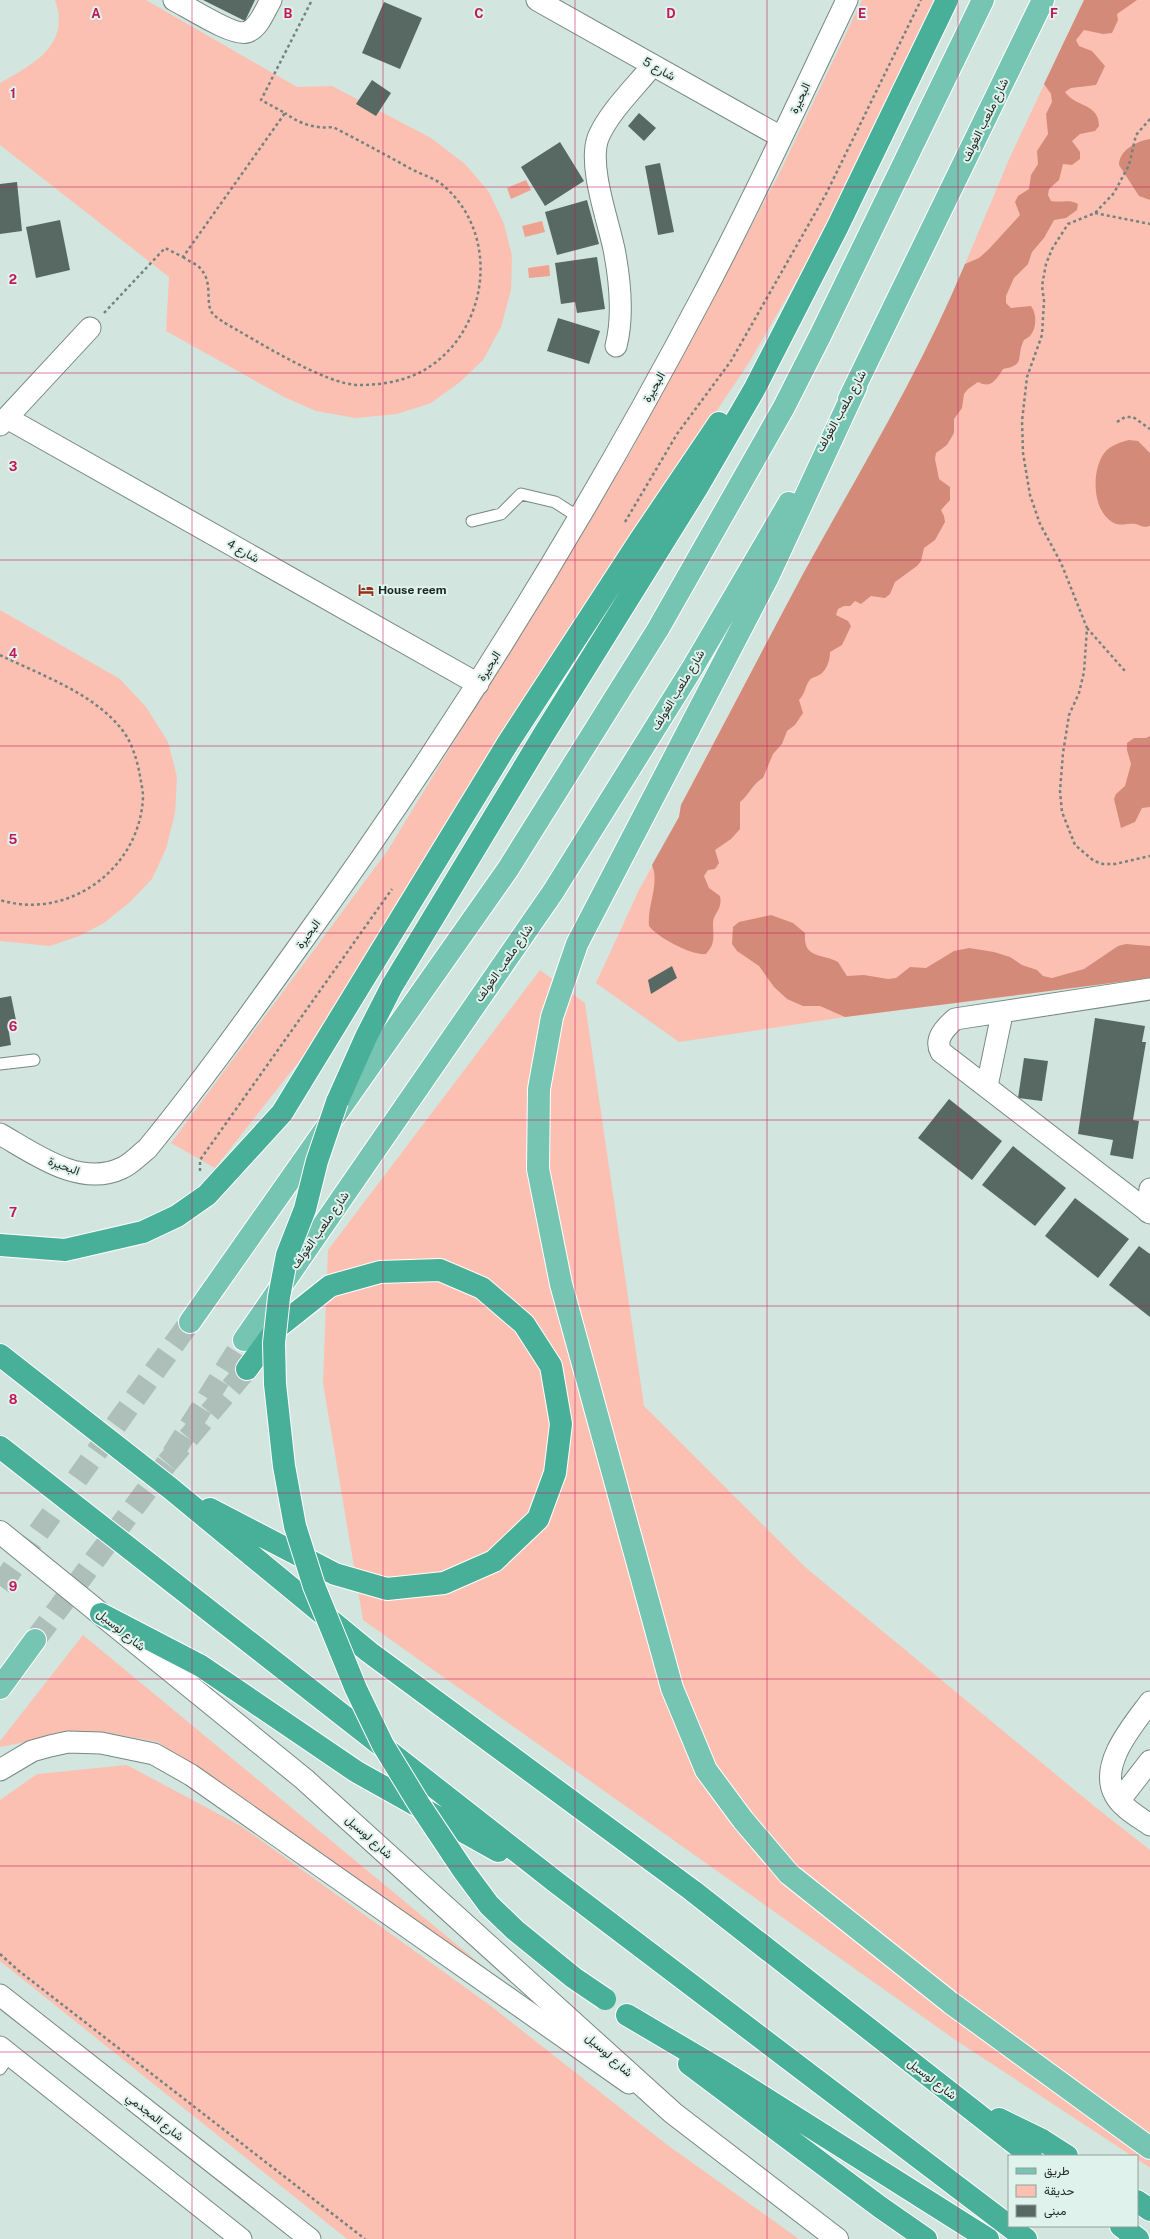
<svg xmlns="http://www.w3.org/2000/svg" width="1150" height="2239" font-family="'Public Sans',Vazirmatn,sans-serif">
<rect width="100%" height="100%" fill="#d2e5de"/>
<path fill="#fcc0b2" d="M55,0H146L297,87L332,86L431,138L465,164L489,192L504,224L512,256L511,290L501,327L483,360L460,382L431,403L397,414L356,418L316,411L284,397L166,331L169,277L0,145V83C34,64 71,45 55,0Z
M862,0H935L822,236L750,361L585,608L311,1046L215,1168L171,1143L388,850L631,451L779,174Z
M1084,0H1150V978L845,1017L679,1042L596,983L639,890L679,817L681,805L803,574L880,439L945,312L1010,157Z
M0,610L120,679L146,707L168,742L177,777L175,813L166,849L152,879L130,902L104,923L79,936L50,946L0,941Z
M540,970L585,1003L644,1406L805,1567L1094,1806L1150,1850V2168L1137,2159V2156H1132L954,2039L363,1620L323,1383L328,1250Z
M83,1635L491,1973L158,1742L102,1732L41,1739L0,1747V1741Z
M127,1765L241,1826L491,2006L666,2144L799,2239H347L0,1961V1800L37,1774Z"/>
<path fill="#d48a78" d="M1084,0H1137L1117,14L1118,20L1112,33L1103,34L1084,30L1076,40L1079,46L1092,51L1105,66L1096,85L1071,88L1065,92C1075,107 1099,103 1099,126L1095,131L1080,134L1072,141L1080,152V159L1072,165L1063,164L1059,180L1049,189L1048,195L1051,201C1061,203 1069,199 1078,204L1077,210L1066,218L1054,220L1044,238L1032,252L1028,264L1014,278L1006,296V303L1011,308L1031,306C1037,314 1037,328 1030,336C1028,338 1024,339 1023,342C1016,358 1026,365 1003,369C996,380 991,389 978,382L968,389L964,394L962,408L954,419V433L947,445L936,453L935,459L939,479L950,487V500L941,510L944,516L945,522L935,540L924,548L921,561L917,566L895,582L890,594L885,598L871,596L861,604L855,601L850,606H844L838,609L836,615L848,621L851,626L842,645L830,652C830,661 826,673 817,676C813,678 812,677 809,681C805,687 805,694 799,700L803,713L795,725L787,731L782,744L773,754L763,778C753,783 749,795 740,802V829L731,839L715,850L719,863L715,869L708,870L704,876L709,888L720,896C723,909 713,914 713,923C713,936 716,943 706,954C692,956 657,937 649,926C647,905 660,884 652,865L679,817L681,805C722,728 762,651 803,574C859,472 920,372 965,264L979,258L989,249L1020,215L1015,202L1018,196L1029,189L1031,175L1038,164L1037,151L1048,134L1046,114L1052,102L1051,94L1044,84Z
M1150,139V200L1139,196L1119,165C1119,150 1137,141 1150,139Z
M1129,440L1138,441L1150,453V526C1143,528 1142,526 1136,524C1127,523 1120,527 1112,522C1092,510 1091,469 1105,452C1111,445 1121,442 1129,440Z
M1150,736V807L1142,808L1135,822L1121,828L1114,799L1116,794L1125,786L1131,764L1127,750V743L1134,738H1146Z
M771,915L793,923L805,933C803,959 821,953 838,962L847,976L864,975L888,979L896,978L910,967L926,968L954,951L969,948L994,952L1010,957L1022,965L1037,970L1043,976L1052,978L1084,969L1118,946L1126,944L1150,946V978L845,1017L820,1006H803L787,999L774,987L759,966L737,951L732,944L733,927L739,922Z"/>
<path fill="#efa290" d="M526,180L531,190L511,199L507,188Z
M542,221L545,232L525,237L522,226Z
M549,265L550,276L529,278L528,268Z"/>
<path fill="#586963" d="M203,0H255L245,21Z
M384,2L422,18L400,69L362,53Z
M372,80L391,93L376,116L356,104Z
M639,113L656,128L644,141L628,126Z
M560,142L584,181L545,206L521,167Z
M660,163L674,232L658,235L645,166Z
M17,182L22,231L0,234V184Z
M587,200L599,244L557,255L545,212Z
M60,220L70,270L36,278L26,227Z
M597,257L605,309L577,313L575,302L561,304L555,263Z
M558,318L600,331L589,364L547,351Z
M672,966L677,978L651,994L648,980Z
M11,996L17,1025L8,1027L11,1045L0,1047V998Z
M1095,1018L1145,1026L1142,1042H1146L1133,1120L1139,1121L1133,1159L1110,1155L1113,1140L1078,1134Z
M1024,1058L1048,1061L1042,1101L1018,1098Z
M949,1099L1002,1141L972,1180L918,1138Z
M1013,1146L1066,1188L1035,1226L982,1185Z
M1075,1198L1129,1239L1098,1278L1045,1236Z
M1139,1246L1150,1254V1317L1109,1285Z"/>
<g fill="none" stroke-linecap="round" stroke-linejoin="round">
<path stroke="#aebfb9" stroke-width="22" stroke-dasharray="22 11" stroke-linecap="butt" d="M0,1586L190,1322
M35,1640L167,1463L244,1340"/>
<path stroke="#aebfb9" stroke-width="22" stroke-dasharray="22 11" stroke-linecap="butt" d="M167,1463L247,1369"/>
<defs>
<path id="service" d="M472,521L501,514L521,494L555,502L580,518
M0,1064L34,1060
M0,2069L10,2055"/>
<path id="minor" d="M174,0C188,7 234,37 247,32C259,28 265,10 271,0
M537,0L781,137
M616,346C624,315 620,280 614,249C608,220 588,166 598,138C608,113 636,86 653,65
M7,418L478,684
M0,425L90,328
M1150,989L955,1019C945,1028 934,1039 941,1052L1150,1213
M987,1086L1002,1014
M0,1134C35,1154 80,1188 122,1168C131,1164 139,1155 147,1149C201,1083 251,1013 301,943C451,736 585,519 704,293C755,197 800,98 847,0
M1148,1212L1150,1189
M1150,1702C1133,1725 1098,1765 1115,1795C1122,1808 1139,1817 1150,1825
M0,1770L32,1751L50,1746L68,1742L101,1743L154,1754L191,1775L629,2083
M1119,1801L1150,1761
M0,1995L310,2239
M0,2047L241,2239"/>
<path id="tertiary" d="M0,1532L304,1779L673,2113L837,2239"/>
<path id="primary" d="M856,387L768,577L577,944L552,1017L539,1089L538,1169L561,1284L672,1688L706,1770L743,1820L789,1874L951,2003L1150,2148
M849,399L1043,0
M190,1322L508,869L658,629L784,407L821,334L983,0
M244,1340L553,892L693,667L789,503
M0,1688L35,1640"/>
<path id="trunk" d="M337,1102L366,1037L392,986L544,734L697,488L755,388L837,228L947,0
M0,1245L65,1250L143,1232L177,1216L207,1195L282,1113L508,743L640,540L719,423
M0,1355L170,1488L369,1652L693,1891L1031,2156
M0,1447L557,1883L1026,2239
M210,1509L335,1574L387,1589L444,1583L494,1561L538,1519L555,1473L561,1424L551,1366L524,1324L482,1288L440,1270L380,1272L330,1286L277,1328L247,1369
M101,1614L201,1666L357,1772L498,1851
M627,2015L722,2071L988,2239
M689,2064L880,2207L926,2239
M999,2119L1042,2140L1067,2156
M1137,2201L1150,2210
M1121,2226L1138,2239"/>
</defs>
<use href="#service" stroke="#778982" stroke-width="13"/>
<use href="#minor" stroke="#778982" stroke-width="23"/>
<use href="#tertiary" stroke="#778982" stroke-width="24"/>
<use href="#primary" stroke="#fff" stroke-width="24"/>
<use href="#trunk" stroke="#fff" stroke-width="24"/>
<path stroke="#76827e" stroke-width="2.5" stroke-dasharray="3 3" stroke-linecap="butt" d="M1150,119L1136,135L1129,165L1114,193L1095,213L1068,224L1052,249L1046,264L1042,286L1044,301L1042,335L1027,377L1022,421L1023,453L1030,495L1040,524L1061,563L1087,628L1084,672L1079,693L1069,715L1063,753L1060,791L1062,812L1075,845L1094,861L1103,864H1115L1150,856
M1095,213L1150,224
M183,257C188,261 197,264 201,269C214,285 204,303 213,314C215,317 220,319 223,322C254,339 325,385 359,385C382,385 406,381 426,369C488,331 501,237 445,187C437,179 423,175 413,170C386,155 360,141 333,127C315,129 300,124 285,113
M104,313L165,248L183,257L285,113L261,100L312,0
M1117,422L1125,417H1133L1150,429
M625,522L677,434L731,361L826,194L921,0
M1087,628L1125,671
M0,655C40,675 89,691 119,726C131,739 137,759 140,776C141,783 143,790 143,797C140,869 68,921 0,900
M200,1171V1160L392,889
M0,1954L19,1971L365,2239"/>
<use href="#service" stroke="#fff" stroke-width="11"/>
<use href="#minor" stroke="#fff" stroke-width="21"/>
<use href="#tertiary" stroke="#fff" stroke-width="22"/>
<use href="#primary" stroke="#76c4b2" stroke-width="22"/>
<use href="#trunk" stroke="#48b098" stroke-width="22"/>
<defs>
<path id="trunk-bridge" d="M337,1102L317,1161L305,1209L287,1255L279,1297L274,1343L275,1384L284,1466L295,1526L314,1586L356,1689L383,1745L419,1804L463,1870L489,1905L515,1930L574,1978L605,1999"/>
</defs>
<use href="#trunk-bridge" stroke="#fff" stroke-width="24" stroke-linecap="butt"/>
<use href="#trunk-bridge" stroke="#48b098" stroke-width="22"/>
</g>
<path fill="none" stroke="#c2185b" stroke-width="1" stroke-opacity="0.55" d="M192,0V2239M383,0V2239M575,0V2239M767,0V2239M958,0V2239M0,187H1150M0,373H1150M0,560H1150M0,746H1150M0,933H1150M0,1120H1150M0,1306H1150M0,1493H1150M0,1679H1150M0,1866H1150M0,2052H1150"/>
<defs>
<symbol id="hotel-bare" viewBox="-9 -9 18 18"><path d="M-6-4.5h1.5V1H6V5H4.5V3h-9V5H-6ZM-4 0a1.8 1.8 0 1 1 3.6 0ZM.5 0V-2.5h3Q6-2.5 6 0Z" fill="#983018" stroke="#dff2eb" stroke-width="2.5" paint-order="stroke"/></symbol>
</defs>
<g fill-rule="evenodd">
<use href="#hotel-bare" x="355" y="579" width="22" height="22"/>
</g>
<g text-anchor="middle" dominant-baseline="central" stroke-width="4" stroke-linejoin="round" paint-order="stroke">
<g font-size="12" fill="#1e2523" stroke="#dff2eb">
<text transform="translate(659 69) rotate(29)">شارع 5</text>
<text transform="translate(800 98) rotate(-65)">البحيرة</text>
<text transform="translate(985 120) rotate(-64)">شارع ملعب الغولف</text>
<text transform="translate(654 387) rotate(-61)">البحيرة</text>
<text transform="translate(841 411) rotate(-61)">شارع ملعب الغولف</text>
<text transform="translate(243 551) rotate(29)">شارع 4</text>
<text transform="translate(489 666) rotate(-58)">البحيرة</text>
<text transform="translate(678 690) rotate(-59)">شارع ملعب الغولف</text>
<text transform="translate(308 934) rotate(-54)">البحيرة</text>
<text transform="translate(504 963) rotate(-55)">شارع ملعب الغولف</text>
<text transform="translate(64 1166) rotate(20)">البحيرة</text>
<text transform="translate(320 1230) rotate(-55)">شارع ملعب الغولف</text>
<text transform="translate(121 1630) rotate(39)">شارع لوسيل</text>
<text transform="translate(369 1837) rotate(42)">شارع لوسيل</text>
<text transform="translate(609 2055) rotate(42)">شارع لوسيل</text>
<text transform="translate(932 2079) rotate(38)">شارع لوسيل</text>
<text transform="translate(155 2117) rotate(38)">شارع المجدمي</text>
</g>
<g font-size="12" font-weight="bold" fill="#1e2523" stroke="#dff2eb" text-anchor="start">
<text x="378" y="590">House reem</text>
</g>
</g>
<g font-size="13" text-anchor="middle" font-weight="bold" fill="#c2185b" stroke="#dff2eb" stroke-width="4" stroke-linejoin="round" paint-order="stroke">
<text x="96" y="18">A</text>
<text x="288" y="18">B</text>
<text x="479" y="18">C</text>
<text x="671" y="18">D</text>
<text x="862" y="18">E</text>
<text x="1054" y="18">F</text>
<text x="13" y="98">1</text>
<text x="13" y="284">2</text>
<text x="13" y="471">3</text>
<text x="13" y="658">4</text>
<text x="13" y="844">5</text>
<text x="13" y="1031">6</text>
<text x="13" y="1217">7</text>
<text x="13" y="1404">8</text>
<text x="13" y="1591">9</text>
</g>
<rect x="1008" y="2155" width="130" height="72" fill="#dff2eb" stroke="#92a09b"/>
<rect x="1016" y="2168" width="20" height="6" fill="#76c4b2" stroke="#92a09b"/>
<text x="1044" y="2175" font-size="12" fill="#1e2523">طريق</text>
<rect x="1016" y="2185" width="20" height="12" fill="#fcc0b2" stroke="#92a09b"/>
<text x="1044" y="2195" font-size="12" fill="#1e2523">حديقة</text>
<rect x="1016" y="2205" width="20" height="12" fill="#586963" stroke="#92a09b"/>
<text x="1044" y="2215" font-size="12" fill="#1e2523">مبنى</text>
</svg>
